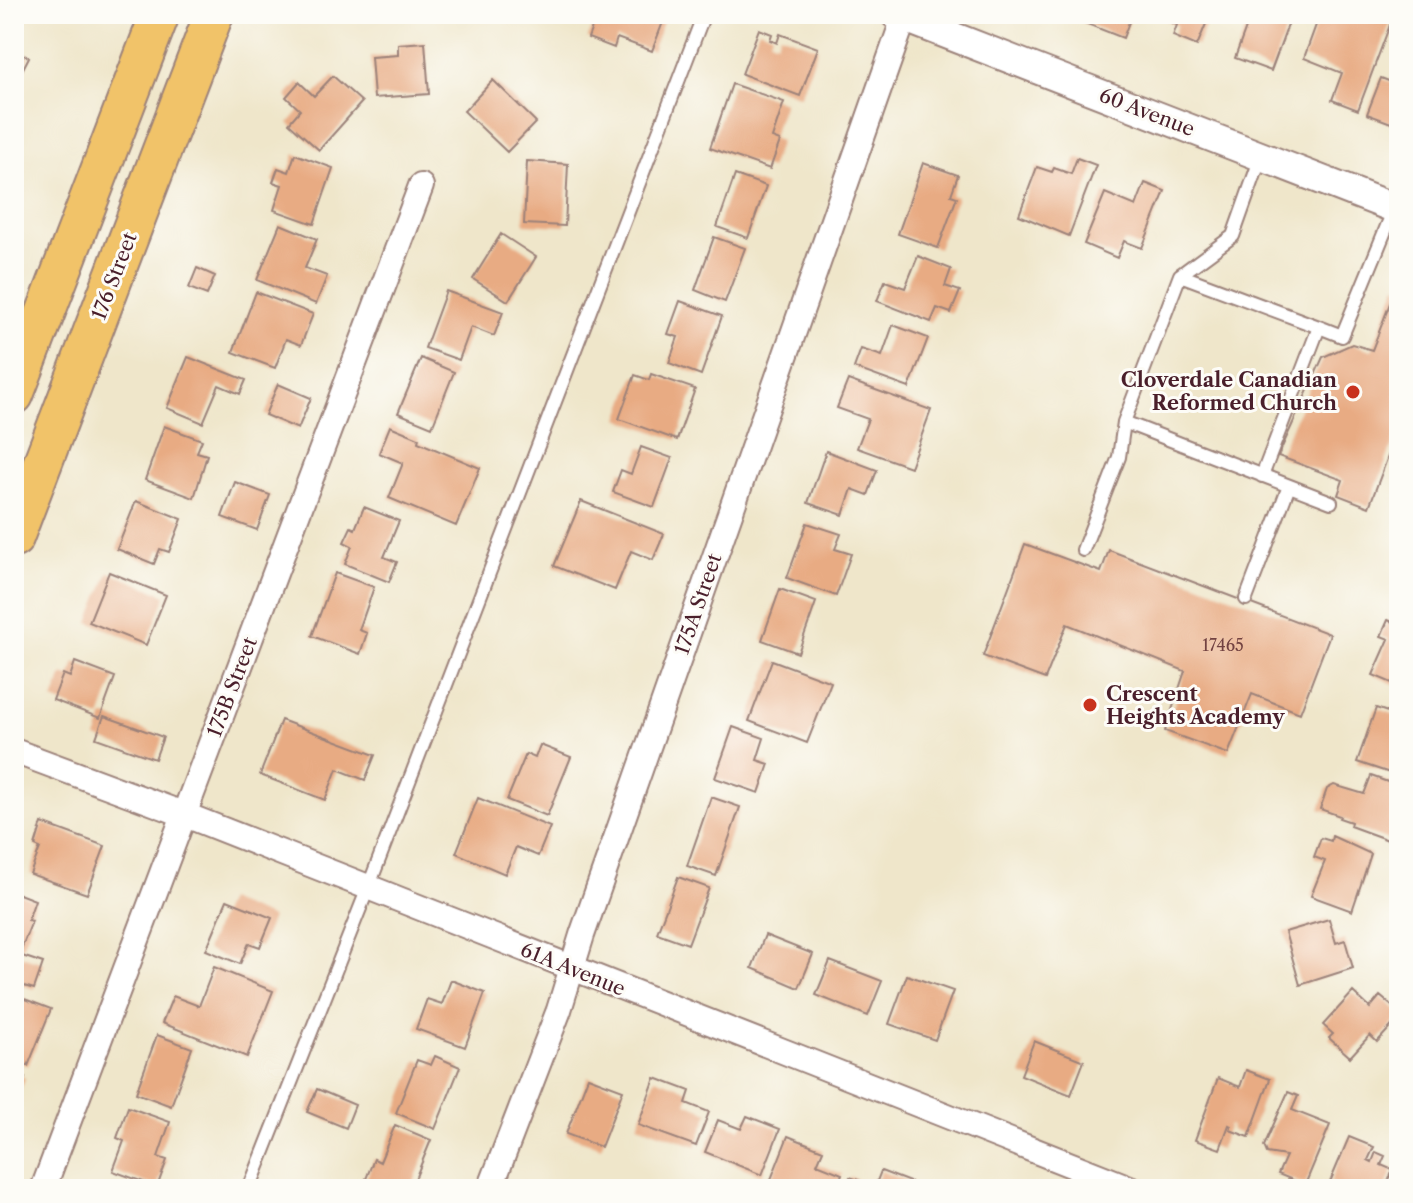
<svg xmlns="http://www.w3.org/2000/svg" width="1413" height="1203" font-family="'Libre Caslon Text',serif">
<rect width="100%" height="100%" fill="#fdfcf7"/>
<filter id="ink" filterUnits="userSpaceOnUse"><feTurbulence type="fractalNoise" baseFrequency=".0125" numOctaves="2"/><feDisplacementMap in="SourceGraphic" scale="16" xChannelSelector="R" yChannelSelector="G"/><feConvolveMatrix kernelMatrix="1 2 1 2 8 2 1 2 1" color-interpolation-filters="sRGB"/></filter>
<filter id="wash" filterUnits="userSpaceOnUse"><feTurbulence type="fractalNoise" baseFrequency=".006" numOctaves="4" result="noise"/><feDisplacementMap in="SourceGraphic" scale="32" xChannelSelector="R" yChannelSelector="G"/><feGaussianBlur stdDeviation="1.8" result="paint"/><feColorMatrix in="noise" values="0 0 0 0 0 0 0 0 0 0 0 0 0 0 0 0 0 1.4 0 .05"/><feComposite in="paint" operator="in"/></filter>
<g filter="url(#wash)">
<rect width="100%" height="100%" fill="#efe6ca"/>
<g id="blocks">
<path fill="#e8ab83" d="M597,14H666L652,51L617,38L614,48L588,38Z
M1062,14H1132L1123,38Z
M1168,14H1210L1197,46L1173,36L1177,25L1166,20Z
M1251,14H1292L1271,71L1235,58Z
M1320,14H1394L1358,110L1332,100L1342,73L1304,58Z
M759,29L772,34L770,40L777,43L780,34L818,48L800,96L742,74Z
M425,42L429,94L374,98L371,57L398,55V44Z
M14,51L29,57L14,86Z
M333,76L362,102L319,150L289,123L300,110L286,97L299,82L314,96Z
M1381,78L1399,85V126L1367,114Z
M493,80L536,122L507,152L464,111Z
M732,84L784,102L772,138L780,141L770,169L710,148Z
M295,154L333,168L314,224L274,210L282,185L273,182L278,168L289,172Z
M1077,158L1096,165L1069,236L1019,215L1037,167L1052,172L1054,168L1071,174Z
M527,161L568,164L565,226L524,224Z
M923,163L958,175L951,195L957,197L938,248L898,234Z
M735,175L766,186L748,238L717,227Z
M1145,183L1165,191L1142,248L1124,241L1117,258L1084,244L1105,193L1136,206Z
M280,224L317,239L305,268L327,276L316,304L257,280Z
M501,234L536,257L508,301L473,279Z
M714,237L745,248L725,302L695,290Z
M918,256L951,269L945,286L960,291L951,313L937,308L931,322L877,301L885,281L905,288Z
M197,268L215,276L207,295L189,288Z
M1397,285L1399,286V427L1369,507L1338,495L1343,480L1278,456L1323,357L1352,344L1372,350Z
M446,291L503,312L494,336L471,327L459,360L425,348Z
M256,292L313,314L301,345L286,339L275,368L233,352Z
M680,301L722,316L701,375L669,363L678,337L668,334Z
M893,325L928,338L909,388L854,368L861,349L882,356Z
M188,357L246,380L240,394L219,385L203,423L167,408Z
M421,358L454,372L432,427L398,413Z
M651,374L695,389L677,440L619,419L635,375L649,380Z
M848,380L931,410L910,467L857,448L868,419L837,408Z
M278,384L311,398L298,429L265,415Z
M164,426L202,440L197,452L207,455L194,498L145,480Z
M390,426L419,438L418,442L480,468L456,526L389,498L403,463L379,453Z
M641,447L672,458L654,507L613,492L621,470L631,474Z
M826,451L877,470L868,495L852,489L843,515L808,503Z
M235,482L270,495L257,530L222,517Z
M136,501L182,519L169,552L160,549L154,564L117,549Z
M581,501L664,534L653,560L631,551L615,590L554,566Z
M364,507L399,521L384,557L397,562L389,582L345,564L352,546L344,542L351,527L355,529Z
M807,523L841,534L835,549L851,554L836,596L787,578Z
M1025,544L1101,572L1109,550L1330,634L1300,713L1252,694L1228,754L1165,731L1185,671L1067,624L1045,679L983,656Z
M109,572L166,595L146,645L89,622Z
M335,573L374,587L359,630L367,633L360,654L312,636Z
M780,589L816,602L798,653L762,640Z
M1388,620L1395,623L1397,620L1399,621V686L1373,675L1389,639L1381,636Z
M772,660L831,682L807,743L749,721Z
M75,662L115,677L100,718L53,700L63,674L70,677Z
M1376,708L1399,716V776L1357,762Z
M104,716L163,737L155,759L96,738Z
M281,720L375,755L365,780L337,769L325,800L260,775Z
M733,727L764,738L757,760L769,764L759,793L715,778Z
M540,745L571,757L547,816L507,800L526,754L535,758Z
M1371,776L1399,786V844L1350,826L1351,822L1339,818L1340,816L1320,809L1327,789L1334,785L1364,794Z
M711,797L740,807L716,876L687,866Z
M478,798L550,827L538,856L516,847L505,874L456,853Z
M42,823L105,846L87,894L30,874L40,848L35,846Z
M1332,836L1371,854L1352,911L1311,896L1325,861L1314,857L1321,838L1331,841Z
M678,877L709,888L688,944L657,933Z
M14,892L35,900L28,920L32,921L20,952L14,950Z
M227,900L272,918L260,947L249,943L240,964L206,950Z
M1329,919L1336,943L1345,940L1353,968L1300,985L1285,932Z
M765,935L813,954L799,988L752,968Z
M16,954L43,963L34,989L14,983Z
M830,961L882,981L868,1016L816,995Z
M214,967L273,991L247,1057L162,1023L173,996L199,1006Z
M907,975L953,991L935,1040L889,1024Z
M451,980L485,993L465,1047L416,1029L427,999L442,1004Z
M1353,992L1370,1008L1380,996L1399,1012V1018L1377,1042L1370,1035L1350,1057L1329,1038L1333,1034L1323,1025Z
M14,995L51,1009L28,1066L14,1060Z
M157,1035L192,1048L171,1106L136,1093Z
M1034,1041L1084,1061L1071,1095L1021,1075Z
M435,1056L460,1067L435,1129L396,1113L417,1060L431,1065Z
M1246,1070L1270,1079L1249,1137L1230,1130L1231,1126L1229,1125L1220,1149L1195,1140L1218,1078L1240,1087Z
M14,1073L25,1078L14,1105Z
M588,1077L623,1090L601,1147L566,1134Z
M655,1078L690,1091L686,1103L709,1112L696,1146L638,1125Z
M317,1089L355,1105L346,1128L307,1112Z
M1288,1092L1298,1096L1292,1110L1330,1125L1305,1185L1278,1174L1286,1156L1267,1153L1264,1146Z
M128,1107L170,1122L158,1157L167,1160L157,1187L113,1171L124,1141L117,1138Z
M747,1116L780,1129L762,1175L705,1152L718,1120L741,1129Z
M395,1125L431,1140L411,1189H378L364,1184L374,1159L380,1162Z
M788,1136L823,1150L817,1164L842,1174L836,1189L768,1187Z
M1349,1137L1374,1147L1368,1160L1372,1162L1376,1152L1385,1156L1381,1165L1393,1170L1385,1189H1348L1330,1182Z
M881,1171L915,1184L913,1189H845L850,1177L875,1186Z"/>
</g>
</g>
<g filter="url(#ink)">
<use href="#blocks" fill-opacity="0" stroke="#9c827a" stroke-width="2"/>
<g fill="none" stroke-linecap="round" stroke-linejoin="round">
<defs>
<path id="service" d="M1261,157L1233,236L1180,275L1124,422L1331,502
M1180,275L1319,327
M1262,476L1319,327L1342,336L1394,209
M1083,550L1119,457L1124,422
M1246,599L1289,486
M249,1189L368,888L704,14"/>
<path id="minor" d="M14,751L183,814L1132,1189
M43,1189L421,186
M490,1189L559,1010L582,935L904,18"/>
<path id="tertiary" d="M895,14L1399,210"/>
<path id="trunk" d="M14,395L160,14
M14,538L214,14"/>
</defs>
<use href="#service" stroke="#9c827a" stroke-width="16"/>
<use href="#minor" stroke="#9c827a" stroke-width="28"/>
<use href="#tertiary" stroke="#9c827a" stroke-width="32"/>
<use href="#trunk" stroke="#9c827a" stroke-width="42"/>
<use href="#service" stroke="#fff" stroke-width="12"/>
<use href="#minor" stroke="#fff" stroke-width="24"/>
<use href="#tertiary" stroke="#fff" stroke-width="28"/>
<use href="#trunk" stroke="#f1c369" stroke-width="38"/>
</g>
</g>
<g fill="#c8321e" stroke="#fdfcf7" stroke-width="3">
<circle cx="1353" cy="392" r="8"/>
<circle cx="1090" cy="705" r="8"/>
</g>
<g text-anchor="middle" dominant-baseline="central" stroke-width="6" stroke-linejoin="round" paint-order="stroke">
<g font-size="16" fill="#724241">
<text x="1223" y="645">17465</text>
</g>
<g font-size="20" fill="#4a1f2b" stroke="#fdfcf7">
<text transform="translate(1147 112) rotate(21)">60 Avenue</text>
<text transform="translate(114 276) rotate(-69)">176 Street</text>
<text transform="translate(698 604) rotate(-71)">175A Street</text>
<text transform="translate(232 687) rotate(-69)">175B Street</text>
<text transform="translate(573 969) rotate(22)">61A Avenue</text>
</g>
<g font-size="20" font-weight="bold" fill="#4a1f2b" stroke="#fdfcf7" text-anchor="end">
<text x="1337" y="380">Cloverdale Canadian<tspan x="1337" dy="23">Reformed Church</tspan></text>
<text x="1106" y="694" text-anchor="start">Crescent<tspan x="1106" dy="23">Heights Academy</tspan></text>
</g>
</g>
<rect width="1413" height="1203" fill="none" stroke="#fdfcf7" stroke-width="48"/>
</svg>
